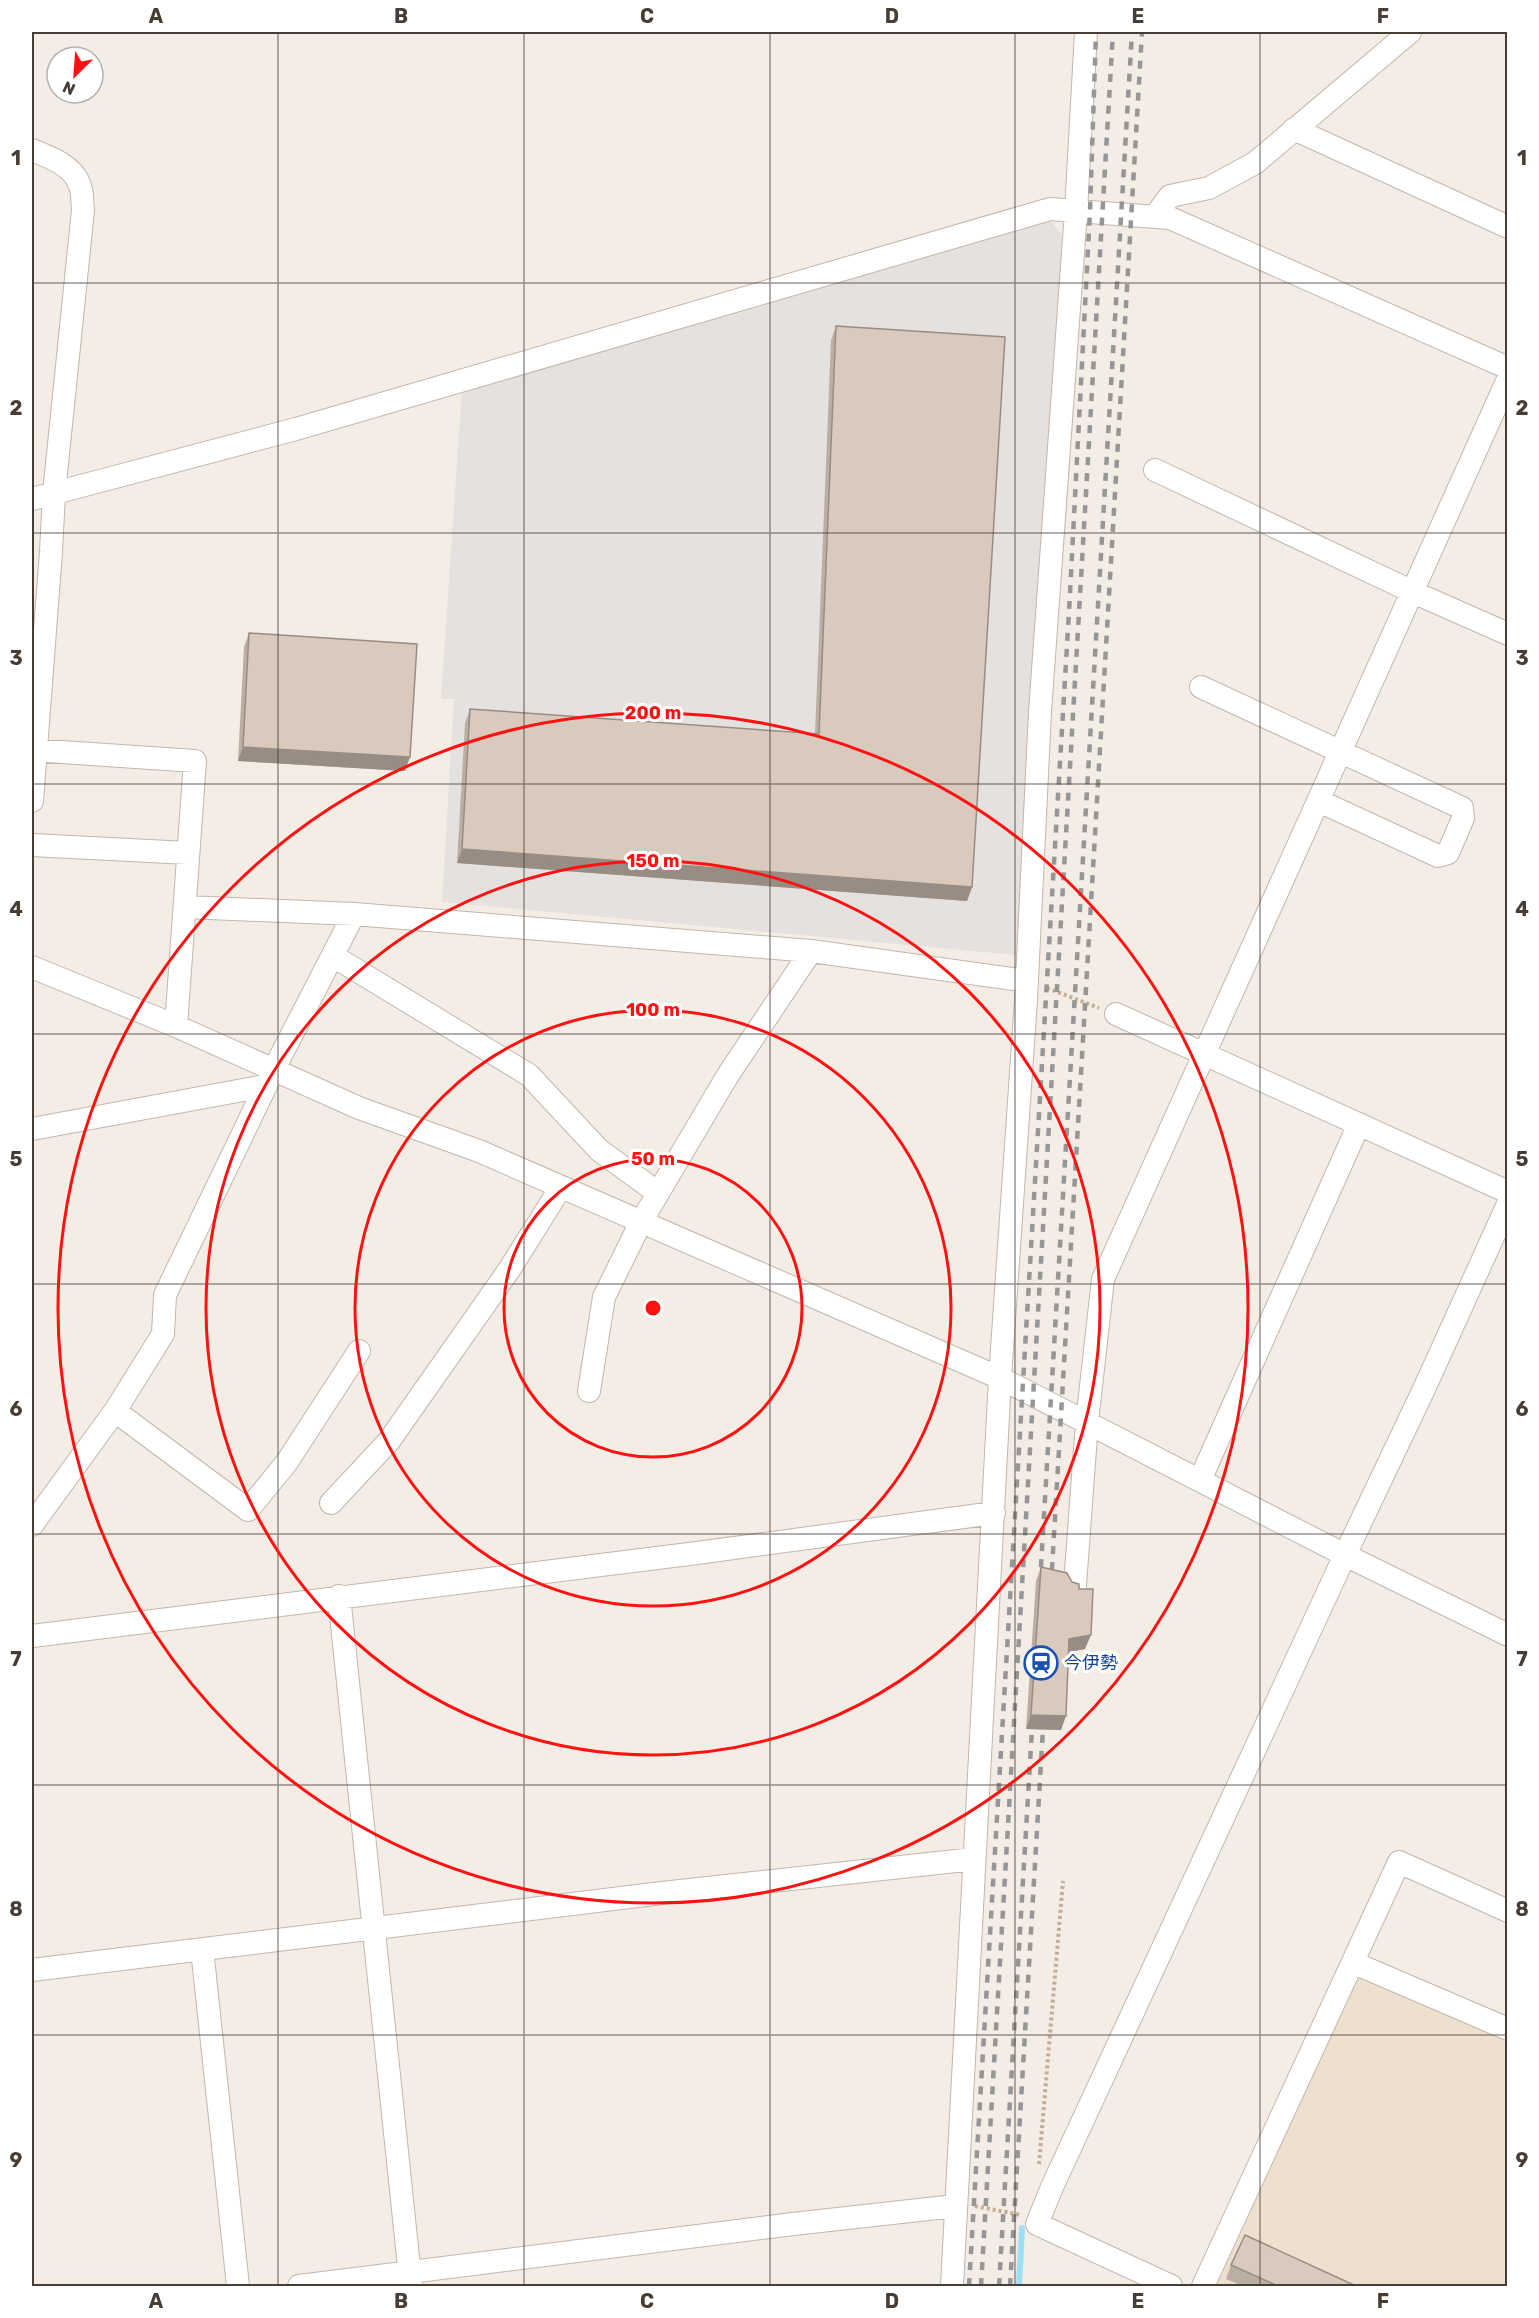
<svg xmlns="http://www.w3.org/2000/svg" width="1539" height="2318" font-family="Rubik,'Noto Sans JP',sans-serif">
<rect width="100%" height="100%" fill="#f4ede5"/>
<path fill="#eee0ce" d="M1363,1970L1507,2040V2286H1213L1352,1978Z"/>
<path fill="#e4e1de" d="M1049,219L1064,237L1016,955L442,902L454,699H441L462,388Z"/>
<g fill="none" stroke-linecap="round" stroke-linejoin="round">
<path stroke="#9ddff5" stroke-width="6" d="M1019,2286L1022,2228"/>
<defs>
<path id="street" d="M1294,129L1508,227
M32,150C50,157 74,166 80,186C83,193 82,202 83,210L54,493L51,552L32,801
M1155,216L1170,196L1209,188L1255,163L1410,32
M1155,470L1413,592L1508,634
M32,499L296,429L1050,209L1170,218L1508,368
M1201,687L1462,808L1463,818L1448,853L1438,856L1319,801
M32,750L195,761L176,1026
M32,845L188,853
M185,907L354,914L811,951L1027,981
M333,956L529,1075L599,1150L658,1193
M32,967L176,1026L359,1108L479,1151L1000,1378L1345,1555L1508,1635
M1116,1014L1508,1192
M32,1129L265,1086
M589,1391L604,1297L641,1222L728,1075L811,951
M115,1411L248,1510L287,1462L359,1351
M1200,1480L1359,1124
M331,1503L389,1441L509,1270L561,1187
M32,1525L115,1411L163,1334L165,1295L274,1069L354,914
M1075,1585L1087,1422L1103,1279L1508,379
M339,1596L411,2286
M32,1636L697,1553L994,1513
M202,1949L238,2286
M1354,1963L1508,2029
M32,1970L662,1893L974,1859
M299,2286L793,2224L955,2206
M952,2286L1000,1378L1026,1000L1040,712L1076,211L1086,32
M1171,2286L1037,2224L1052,2187L1345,1555L1424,1389L1508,1204
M1203,2286L1399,1862L1508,1911"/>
</defs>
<use href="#street" stroke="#c3b6aa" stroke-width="24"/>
<path stroke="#c3ad97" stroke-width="4" stroke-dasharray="3 3" stroke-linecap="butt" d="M1047,988L1099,1008
M1039,2164L1063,1881
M975,2206L1021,2215"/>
<use href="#street" stroke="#fff" stroke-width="22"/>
<path stroke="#969696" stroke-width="4.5" stroke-dasharray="8 8" stroke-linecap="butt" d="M1040,1583L1132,32
M1051,1586L1142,32
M969,2286L1069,612L1090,211L1096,32
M981,2286L1113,32
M999,2286L1033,1712
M1010,2286L1044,1712"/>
</g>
<path fill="#bbaea3" d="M836,326L972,887L967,901L457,863L465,723L470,709L815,734L831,340Z
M249,633L405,771L238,761L244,647Z
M1041,1567L1072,1582L1085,1649L1068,1652L1061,1730L1026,1729L1036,1581Z
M1231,2265L1356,2286H1243L1226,2279Z"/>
<path fill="#988d84" d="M243,747L410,757L405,771L238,761Z
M462,849L972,887L967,901L457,863Z
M1091,1635L1085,1649L1064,1653L1069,1639Z
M1031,1715L1066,1716L1061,1730L1026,1729Z"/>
<path fill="#d9cabd" stroke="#988d84" stroke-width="1.5" d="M836,326L1005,337L972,887L462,849L470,709L819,734Z
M249,633L417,644L410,757L243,747Z
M1041,1567L1067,1573L1072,1582L1079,1584V1589H1093L1091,1635L1069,1639L1066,1716L1031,1715Z
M1245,2235L1356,2286H1278L1231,2265Z"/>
<path fill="none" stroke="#473d34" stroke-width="1.5" stroke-opacity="0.55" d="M278,32V2286M524,32V2286M770,32V2286M1015,32V2286M1260,32V2286M32,283H1508M32,533H1508M32,784H1508M32,1034H1508M32,1284H1508M32,1534H1508M32,1785H1508M32,2035H1508"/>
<g fill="none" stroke="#ff1112" stroke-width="3">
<circle cx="653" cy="1308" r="149"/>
<circle cx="653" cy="1308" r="298"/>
<circle cx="653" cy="1308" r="447"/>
<circle cx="653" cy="1308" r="595"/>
</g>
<defs>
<symbol id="station-ring" viewBox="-11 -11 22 22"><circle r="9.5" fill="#fff" stroke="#1a4fb4" stroke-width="1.5"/><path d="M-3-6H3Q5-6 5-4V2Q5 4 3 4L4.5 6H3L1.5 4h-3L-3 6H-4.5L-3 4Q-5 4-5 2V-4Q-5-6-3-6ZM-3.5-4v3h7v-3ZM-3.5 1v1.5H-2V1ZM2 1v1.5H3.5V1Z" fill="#1a4fb4"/></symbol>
</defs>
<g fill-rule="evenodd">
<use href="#station-ring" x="1022" y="1644" width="38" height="38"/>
</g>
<g text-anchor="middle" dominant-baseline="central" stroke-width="6" stroke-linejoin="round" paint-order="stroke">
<g font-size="18" fill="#164399" stroke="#fff" text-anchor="start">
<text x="1064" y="1663">今伊勢</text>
</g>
</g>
<circle cx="653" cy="1308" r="9" fill="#ff1112" stroke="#fff" stroke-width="3"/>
<g font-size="18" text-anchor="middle" font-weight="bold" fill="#ff1112" stroke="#fff" stroke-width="6" stroke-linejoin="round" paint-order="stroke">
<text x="653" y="719">200 m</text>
<text x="653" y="867">150 m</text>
<text x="653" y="1016">100 m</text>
<text x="653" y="1165">50 m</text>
</g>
<rect width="1539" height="2318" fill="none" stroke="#ffffff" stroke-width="66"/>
<g transform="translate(75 75) rotate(205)"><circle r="28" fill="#ffffff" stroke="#b5b1ae" stroke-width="1.5"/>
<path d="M0-4.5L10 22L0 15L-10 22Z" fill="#ff1112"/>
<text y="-9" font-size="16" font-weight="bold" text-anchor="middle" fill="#473d34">N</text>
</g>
<rect x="33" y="33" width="1473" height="2252" fill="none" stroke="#473d34" stroke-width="2"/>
<g font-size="20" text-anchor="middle" font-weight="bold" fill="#473d34">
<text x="156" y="23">A</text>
<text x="401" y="23">B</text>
<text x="647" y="23">C</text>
<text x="892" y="23">D</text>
<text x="1138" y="23">E</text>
<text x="1383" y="23">F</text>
<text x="16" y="165">1</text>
<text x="1522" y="165">1</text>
<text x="16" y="415">2</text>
<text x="1522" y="415">2</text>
<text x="16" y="665">3</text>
<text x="1522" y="665">3</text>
<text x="16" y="916">4</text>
<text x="1522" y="916">4</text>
<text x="16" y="1166">5</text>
<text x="1522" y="1166">5</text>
<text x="16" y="1416">6</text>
<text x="1522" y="1416">6</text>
<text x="16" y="1666">7</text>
<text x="1522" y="1666">7</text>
<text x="16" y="1916">8</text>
<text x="1522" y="1916">8</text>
<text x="16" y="2167">9</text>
<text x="1522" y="2167">9</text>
<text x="156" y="2308">A</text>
<text x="401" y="2308">B</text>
<text x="647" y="2308">C</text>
<text x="892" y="2308">D</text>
<text x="1138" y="2308">E</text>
<text x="1383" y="2308">F</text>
</g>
</svg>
